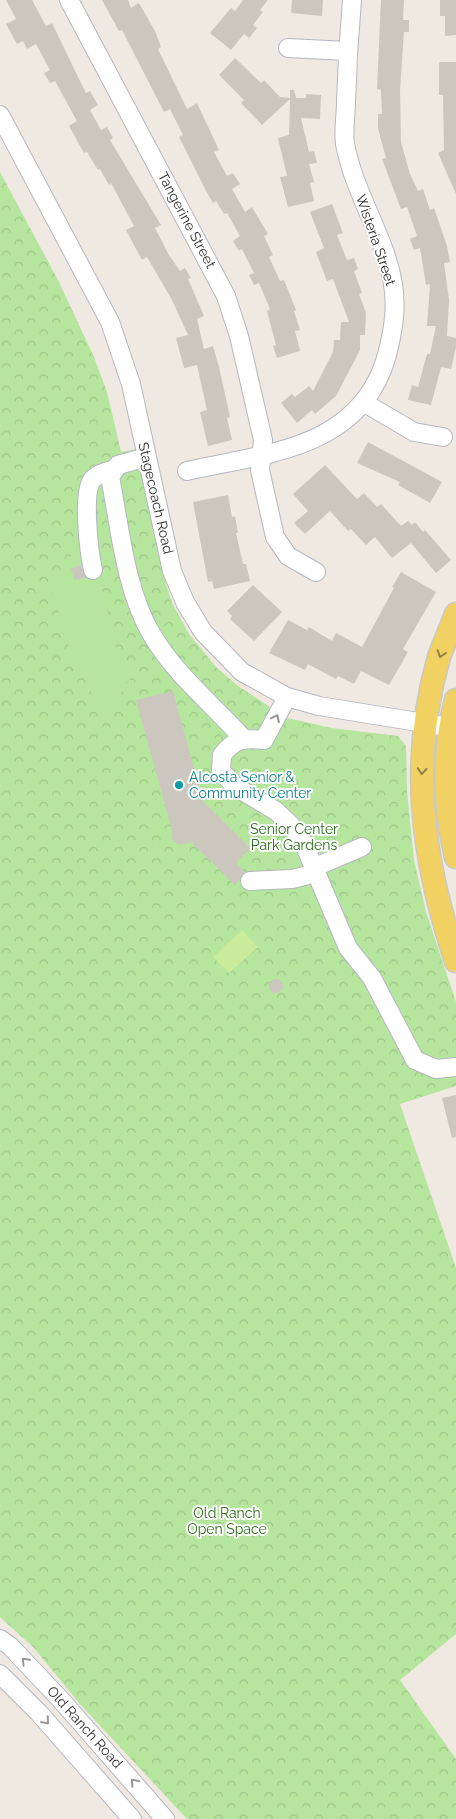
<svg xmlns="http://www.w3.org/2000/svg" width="456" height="1819" font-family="Raleway,sans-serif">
<defs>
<pattern id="park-crowns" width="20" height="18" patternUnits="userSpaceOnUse" patternTransform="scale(1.25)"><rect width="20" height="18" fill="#b6e59e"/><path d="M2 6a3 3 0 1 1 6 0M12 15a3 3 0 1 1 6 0" fill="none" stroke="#9dc588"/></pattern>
</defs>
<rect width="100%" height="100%" fill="#efe9e1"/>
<path fill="url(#park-crowns)" d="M0,172L59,282L94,357L107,392L121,452L136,449L166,584L172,603L189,634L216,667L238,686L287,718L332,728L398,736L406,746L407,791L414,860L426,912L456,1002V1086L400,1104L456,1268V1634L400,1680L456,1759V1819H187L79,1703L34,1648L0,1617Z"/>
<path fill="#b6e59e" d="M84,536L98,572L120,665L129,668L132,677L123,687L118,709L101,710L72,657L51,587Z"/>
<path fill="#c9ec9a" d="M242,930L258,947L229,973L213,957Z"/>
<path fill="#cbc7bf" d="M6,0H32L46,26L52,23L79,79L86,93L90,91L98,105L90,110L101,130L107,127L113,138L110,140L161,225L155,228L169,255L180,271L185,268L191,278L188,279L204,316L197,319L204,349L213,346L219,367L230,417L227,418L232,440L208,446L200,412L207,410L197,365L184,368L176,338L188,335L171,298L147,257L142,260L126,230L134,226L111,183L109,185L100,169L98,170L87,152L84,153L69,126L77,121L55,81L50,83L44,73L50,70L36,44L27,49L23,41L17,44L6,24L16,19Z
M102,0H128L131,8L139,3L155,31L161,47L158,49L187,109L197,103L219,150L214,152L227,176L233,173L240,184L232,189L245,212L252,207L268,234L264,236L273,255L269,257L280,281L284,280L296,310L294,311L300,330L295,331L300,351L277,358L273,346L276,345L267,311L270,309L259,283L254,285L249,275L254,273L242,249L239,251L233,241L240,236L227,213L224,214L216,201L213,203L205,189L179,137L183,135L170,109L164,112L122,30L119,31Z
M243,0H268L260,10L263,12L253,25L257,28L249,38L244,34L231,50L210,33L231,8L235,11Z
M292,0H323L322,16L291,13Z
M381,0H404L403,20H409V32H404L400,91L401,142L410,174L418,191L423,189L430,210L434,208L447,246L450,262L444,263L449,300L447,336L456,338V347L451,369L441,367L431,405L408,400L412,385L418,387L427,354H430L436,326H427L430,284L426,285L420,248L414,250L410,239L417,236L407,207L401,209L382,159L386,158L378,129V114H382L381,90L377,89Z
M440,0H456V35L445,36V16H440Z
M235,58L261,83L264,80L280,97L290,98V90H294L296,98H306V94L321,95L320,119L301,118L309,152L314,151L317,163L309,164L314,182L310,183L314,201L288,207L280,177L287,176L278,138L289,135L290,99L262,125L241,103L244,100L219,75Z
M439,62H456V194L438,153L444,150L443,95H439Z
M332,204L343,233L337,235L347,260L354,258L358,269L354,271L362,293L359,294L366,313L365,335H360V350L336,396L315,414L312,410L297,423L281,403L292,394L295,397L309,386L313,391L333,352L334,340H340L341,322H349L333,279L327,281L316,252L324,248L310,212Z
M368,442L442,482L430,503L398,485L400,482L357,463Z
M325,465L357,499L364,493L377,507L381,504L401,526L408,521L412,525L415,522L423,532L425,530L451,560L436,573L411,543L392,558L375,537L366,545L351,529L348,531L330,511L305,534L294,523L308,511L293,494Z
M228,495L232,517L235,516L238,533H236L243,564H246L250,581L214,589L212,581L208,582L193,502Z
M81,565L86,578L74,580L71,568Z
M401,572L436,592L403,649L408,652L389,685L361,671L354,684L338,676L336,679L308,664L305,670L269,653L288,620L307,630L309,627L332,641L336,633L362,647L394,588L392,587Z
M253,585L282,612L254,641L230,619L232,616L227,611Z
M173,691L204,805L205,803L250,848L236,863L245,872L235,885L191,842L178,845L172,839V830L136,700Z
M269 986a7 7 0 1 1 14 0a7 7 0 1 1-14 0Z
M456,1095V1137L452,1138L442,1098Z"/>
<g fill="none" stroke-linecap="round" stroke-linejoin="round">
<defs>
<path id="minor" d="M69,0L226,296L239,336L263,440L260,470L275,537L288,556L316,572
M288,48L348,51
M0,115L110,322L131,384L172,571L185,602L203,632L242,672L287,697L319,706L449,727
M363,402L414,432L443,437
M147,457L118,465L110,477C120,527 125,590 152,635C175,674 213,705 243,738
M187,471C267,453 361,449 387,355C393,331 397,309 393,284C385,236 354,193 345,144C343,131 346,116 346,102C347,68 349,34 352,0
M93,570C89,552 82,494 92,480C97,474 105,472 112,470
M287,697L264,740C245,738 235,738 222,755L221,771L236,787L276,811L290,824L304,844L348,948L372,978L415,1060L436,1069L456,1067
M315,867L362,847
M250,881L292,879L317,873
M0,1639L10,1646L61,1700L165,1819
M0,1674L39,1713L132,1819"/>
<path id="major" d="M456,614C451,628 444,643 439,657C409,762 422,859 456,961
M456,700C443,750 444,807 456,857"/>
</defs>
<use href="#minor" stroke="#b4b7c1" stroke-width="20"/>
<use href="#major" stroke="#c9c9c9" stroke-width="25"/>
<use href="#minor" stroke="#fff" stroke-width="18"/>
<use href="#major" stroke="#f2d163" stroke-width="22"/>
</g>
<defs><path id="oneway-chevron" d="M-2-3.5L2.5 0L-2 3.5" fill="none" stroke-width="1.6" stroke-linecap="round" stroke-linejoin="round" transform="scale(1.25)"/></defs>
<g stroke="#908048">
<use href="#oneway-chevron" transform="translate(441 654) rotate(108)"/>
<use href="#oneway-chevron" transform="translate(422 771) rotate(94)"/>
</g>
<g stroke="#969696">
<use href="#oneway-chevron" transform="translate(276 718) rotate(-64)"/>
<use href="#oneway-chevron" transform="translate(25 1661) rotate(-134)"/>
<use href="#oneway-chevron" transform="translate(46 1721) rotate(49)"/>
<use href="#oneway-chevron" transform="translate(134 1782) rotate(-131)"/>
</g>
<circle fill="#0f9aa8" stroke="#fff" stroke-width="2" cx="179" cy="785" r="5"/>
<g text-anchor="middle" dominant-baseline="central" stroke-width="4" stroke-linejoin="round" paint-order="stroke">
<g font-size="14" fill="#2e2e2e" stroke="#fff">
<text transform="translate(187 220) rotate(62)">Tangerine Street</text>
<text transform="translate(376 240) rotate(71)">Wisteria Street</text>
<text transform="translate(156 498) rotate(77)">Stagecoach Road</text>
<text transform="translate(85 1727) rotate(48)">Old Ranch Road</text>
</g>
<g font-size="14" fill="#0d838f" stroke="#fff" text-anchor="start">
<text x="189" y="777">Alcosta Senior &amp;<tspan x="189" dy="16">Community Center</tspan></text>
</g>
<g font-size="14" fill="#2c6e1b" stroke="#fff">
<text x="294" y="829">Senior Center<tspan x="294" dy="16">Park Gardens</tspan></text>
<text x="227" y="1513">Old Ranch<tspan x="227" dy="16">Open Space</tspan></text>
</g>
</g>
</svg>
